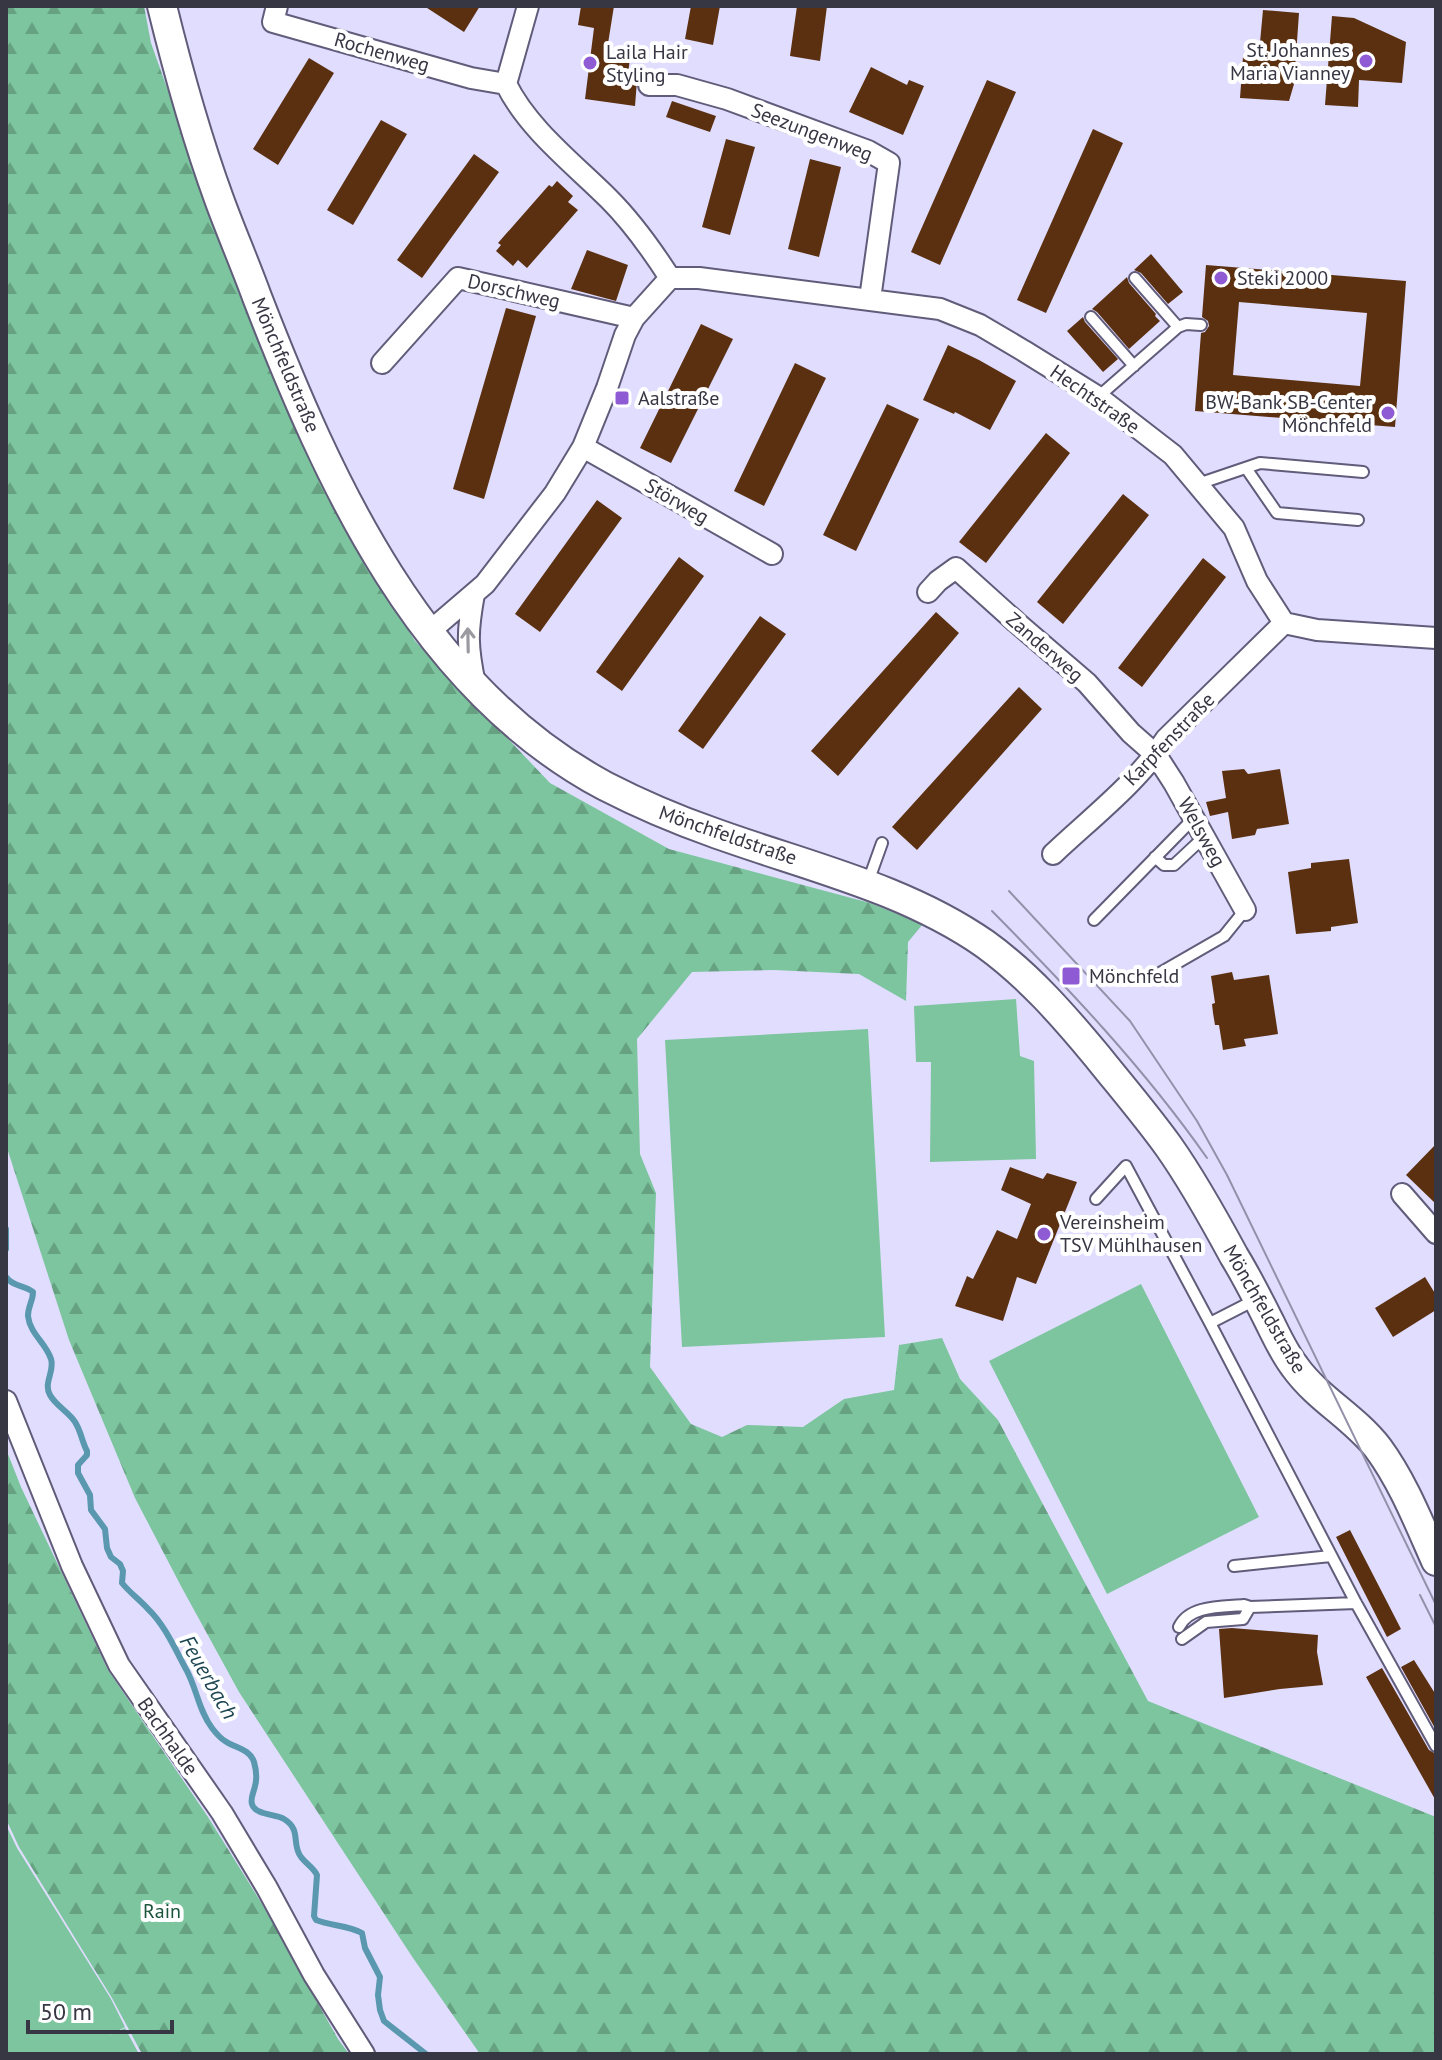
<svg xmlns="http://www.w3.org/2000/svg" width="1442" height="2060" font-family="'PT Sans',sans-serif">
<defs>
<pattern id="forest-firs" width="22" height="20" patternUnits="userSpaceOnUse" patternTransform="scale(2)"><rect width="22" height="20" fill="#7cc59e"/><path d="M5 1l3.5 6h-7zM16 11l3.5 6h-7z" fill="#66a182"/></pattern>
</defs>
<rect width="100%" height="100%" fill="#e1ddff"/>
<path fill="#7cc59e" d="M1016,999L1020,1056L1034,1061L1036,1159L930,1162L931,1062H916L914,1006Z
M868,1029L885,1337L682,1347L665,1040Z
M1141,1284L1259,1517L1107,1594L989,1361Z
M6,1825L17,1848L111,1999L125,2027L108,2036L125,2028L139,2054H76L75,2052L71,2054H6Z"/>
<path fill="url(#forest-firs)" d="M6,6H144L151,43L178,119L287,405L348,533L415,641L550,783L669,849L870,903L923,924L908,942L906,1001L859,974L774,970L692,972L637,1039L640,1154L656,1193L650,1367L691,1424L722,1437L747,1425L803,1427L844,1399L894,1390L899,1345L942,1338L960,1379L998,1420L1148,1701L1436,1817V2054H480L413,1958L239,1692L182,1588L135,1498L69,1340L6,1145Z
M6,1449L21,1487L108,1670L208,1817L262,1904L338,2039L349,2054H142L112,1998L19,1847L6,1819Z"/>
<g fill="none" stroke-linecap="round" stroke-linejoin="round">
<path stroke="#5998ae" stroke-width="6" d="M6,1229V1249
M6,1277C13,1287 25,1285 33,1292C33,1301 28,1306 28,1316C30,1334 46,1343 51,1359C55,1371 43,1383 50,1395C56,1406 69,1412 75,1422C81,1431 82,1442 87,1451V1455L78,1465V1473L90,1495L91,1510L105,1529L107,1548L111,1557L120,1564L123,1571L122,1583C130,1593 140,1600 148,1609C165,1625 176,1651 187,1671C197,1690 199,1711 212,1728C215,1732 220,1738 225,1741C235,1748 250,1749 254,1762C256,1769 257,1779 255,1786C254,1792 250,1798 252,1804C255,1815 275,1814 284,1819C302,1830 291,1844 301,1857C306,1864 313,1867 317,1875L314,1916L316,1920C331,1926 348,1925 362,1933L365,1948L380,1977L378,1995L380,2010L384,2021L426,2054"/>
</g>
<path fill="#5a3010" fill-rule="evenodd" d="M424,6H480L464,32Z
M581,6H614L606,56L630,59L627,80L637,81L635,106L585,99L594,28L578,25Z
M691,6H720L713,45L685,39Z
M797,6H827L820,61L790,56Z
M1263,10L1299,13L1294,84L1289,101L1240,98L1243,57L1259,53Z
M1332,16L1354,18L1406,42L1402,83L1359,80L1358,107L1325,105Z
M309,58L334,73L278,165L253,149Z
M871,67L907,85L909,80L924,86L903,135L849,112Z
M987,80L1016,92L940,265L911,252Z
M672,101L716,116L710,132L666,117Z
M381,120L407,134L353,225L327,210Z
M1093,129L1123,143L1046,313L1017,300Z
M726,139L755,147L730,235L702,227Z
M474,154L499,172L422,278L397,260Z
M810,159L841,167L819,257L788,249Z
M557,181L573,196L568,202L578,210L527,268L518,260L513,266L496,251L501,245L498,243L549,185L552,187Z
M587,250L628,265L616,301L571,289Z
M1151,254L1183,292L1168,304L1141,273L1134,270Z
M1206,265L1406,281L1395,427L1195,411L1201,333L1205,332L1209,326L1208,321L1202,317ZM1239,302L1367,313L1360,386L1233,375Z
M1127,277L1129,283L1156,314L1155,316L1160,321L1129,349L1097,312L1092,309Z
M506,308L536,316L484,499L453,489Z
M1083,317L1085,322L1118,359L1103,372L1067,331Z
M701,324L733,339L671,463L640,448Z
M948,345L979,360L1016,381L990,430L955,412L954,414L923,400Z
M795,363L826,378L764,506L734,491Z
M887,404L919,419L856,551L823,535Z
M1046,433L1070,453L986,563L959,542Z
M1123,494L1149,515L1063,624L1037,602Z
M597,500L622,518L540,632L515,614Z
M679,557L704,576L622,691L596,672Z
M1203,558L1226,577L1142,687L1118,668Z
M936,612L959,633L838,776L811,751Z
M760,616L786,634L703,749L678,731Z
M1019,687L1042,709L917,850L892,827Z
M1244,769L1248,774L1280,769L1289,824L1257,829L1255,835L1232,839L1228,812L1210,816L1206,802L1226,798L1222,771Z
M1349,859L1358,923L1331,927V931L1296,934L1288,872L1311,868V863Z
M1232,972L1234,980L1269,975L1278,1034L1244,1039L1246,1046L1223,1050L1219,1025H1215L1213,1013L1212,1004L1215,1003L1211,976Z
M1436,1144V1204L1406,1175Z
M1010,1167L1043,1179L1047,1173L1077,1182L1036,1284L1017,1277L1003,1321L955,1306L967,1276L973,1279L997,1230L1017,1239L1031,1204L1001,1190Z
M1425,1277L1436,1295V1310L1393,1337L1375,1308Z
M1350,1530L1401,1629L1387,1637L1336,1537Z
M1232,1628L1318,1635L1317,1652L1323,1685L1280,1689L1224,1698L1219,1629Z
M1414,1660L1436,1695V1730L1401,1667Z
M1382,1668L1429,1750L1436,1754V1801L1366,1677Z"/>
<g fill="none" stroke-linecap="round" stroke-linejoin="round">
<defs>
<path id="lane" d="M1135,278L1178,327
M1091,317L1134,366
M1098,397L1178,327L1186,324L1201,325
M1246,468L1277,513L1358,520
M1198,484L1260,463L1363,472
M1155,857L1164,865H1174L1204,837
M868,882L882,843
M1094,920L1193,819
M1158,974L1224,936L1245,910
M1096,1199L1126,1166L1210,1323
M1255,1300L1210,1323L1356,1603L1436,1746
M1234,1566L1331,1556
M1179,1627C1189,1605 1222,1607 1244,1605L1250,1607L1356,1603
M1182,1639L1206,1622L1243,1619L1250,1607"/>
<path id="street" d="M277,6L273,22L471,78L506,84
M528,6L506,84C528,129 574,164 609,199C633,223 652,250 670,278
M649,85H677L727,99L868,151L889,163L870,299
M670,278H699L940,309L980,325L1024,351L1098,397L1173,455L1234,528L1257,581L1284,623L1317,630L1436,638
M382,363L458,278L634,318
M583,447L772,554
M928,592L938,581L956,568L1016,622L1087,683L1131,733L1156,755L1174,783L1245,910
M474,594C467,632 467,646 475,684
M429,632L485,584L555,493L583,447L607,388L625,335L634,318L670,278
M1053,854C1090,819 1138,782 1166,739L1284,623
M1402,1194L1436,1233
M6,1401L72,1566L119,1665L222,1813L267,1888L314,1975L364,2054"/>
<path id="secondary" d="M162,6C178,71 196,136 219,199C231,232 245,264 257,297C329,483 421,688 605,786C640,804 675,819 712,832C805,866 903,887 985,944C1028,975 1063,1015 1097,1056C1121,1086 1146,1115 1169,1147C1193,1181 1214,1219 1234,1256C1247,1277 1258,1299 1269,1321C1277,1337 1284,1353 1295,1367C1318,1399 1354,1417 1378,1448C1403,1482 1419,1523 1436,1561"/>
</defs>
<use href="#lane" stroke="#605c79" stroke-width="14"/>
<use href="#street" stroke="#605c79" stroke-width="24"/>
<use href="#secondary" stroke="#605c79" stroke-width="32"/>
<use href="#lane" stroke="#fff" stroke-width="10"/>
<use href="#street" stroke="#fff" stroke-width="20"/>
<use href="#secondary" stroke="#fff" stroke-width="28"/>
<path stroke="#9391a9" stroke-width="2" d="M1009,891L1130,1021L1197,1121L1227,1175L1436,1605
M992,911C1069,989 1144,1068 1207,1158
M1420,1595L1436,1627"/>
</g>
<defs><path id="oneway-shaft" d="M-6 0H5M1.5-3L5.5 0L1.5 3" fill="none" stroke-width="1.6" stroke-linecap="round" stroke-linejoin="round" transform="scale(2)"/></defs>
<use stroke="#9b9aa1" href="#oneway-shaft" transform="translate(468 640) rotate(-91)"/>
<g fill="#8e5bd4" stroke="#fff" stroke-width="3">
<circle cx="1366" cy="61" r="8"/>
<circle cx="590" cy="63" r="8"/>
<circle cx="1221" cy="278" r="8"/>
<rect x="614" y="390" width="16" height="16" rx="4"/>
<circle cx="1388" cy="413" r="8"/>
<rect x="1061" y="966" width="20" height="20" rx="4"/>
<circle cx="1044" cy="1234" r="8"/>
</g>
<g text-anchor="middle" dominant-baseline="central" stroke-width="8" stroke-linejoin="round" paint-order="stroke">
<g font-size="20" fill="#373643" stroke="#fff" text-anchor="start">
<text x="1350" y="50" text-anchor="end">St. Johannes<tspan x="1350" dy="23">Maria Vianney</tspan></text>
<text x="606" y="52">Laila Hair<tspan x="606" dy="23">Styling</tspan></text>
<text x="1237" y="278">Steki 2000</text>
<text x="638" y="398">Aalstraße</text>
<text x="1372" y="402" text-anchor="end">BW-Bank SB-Center<tspan x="1372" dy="23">Mönchfeld</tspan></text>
<text x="1089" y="976">Mönchfeld</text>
<text x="1060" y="1222">Vereinsheim<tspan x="1060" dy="23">TSV Mühlhausen</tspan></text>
</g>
<g font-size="20" fill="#373643" stroke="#fff">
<text transform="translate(382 52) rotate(16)">Rochenweg</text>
<text transform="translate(812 132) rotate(21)">Seezungenweg</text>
<text transform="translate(514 291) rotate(13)">Dorschweg</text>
<text transform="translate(286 365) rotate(67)">Mönchfeldstraße</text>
<text transform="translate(1095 399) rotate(35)">Hechtstraße</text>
<text transform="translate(677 501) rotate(30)">Störweg</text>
<text transform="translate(1045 647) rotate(41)">Zanderweg</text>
<text transform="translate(1169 739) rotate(-46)">Karpfenstraße</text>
<text transform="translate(1202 832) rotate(61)">Welsweg</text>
<text transform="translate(728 835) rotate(19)">Mönchfeldstraße</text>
<text transform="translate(1265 1309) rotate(60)">Mönchfeldstraße</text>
<text transform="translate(168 1736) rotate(55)">Bachhalde</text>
</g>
<g font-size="20" fill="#1b543a" stroke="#fff">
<text x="162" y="1911">Rain</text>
</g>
<g font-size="22" font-style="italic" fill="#1e4753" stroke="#fff">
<text transform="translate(209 1677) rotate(60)">Feuerbach</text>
</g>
</g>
<rect width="1442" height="2060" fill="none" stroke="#373643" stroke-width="16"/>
<path d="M28 2020v12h144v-12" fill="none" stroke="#373643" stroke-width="4"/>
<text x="40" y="2020" font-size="24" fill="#373643" stroke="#ffffff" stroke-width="6" paint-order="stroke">50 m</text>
</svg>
